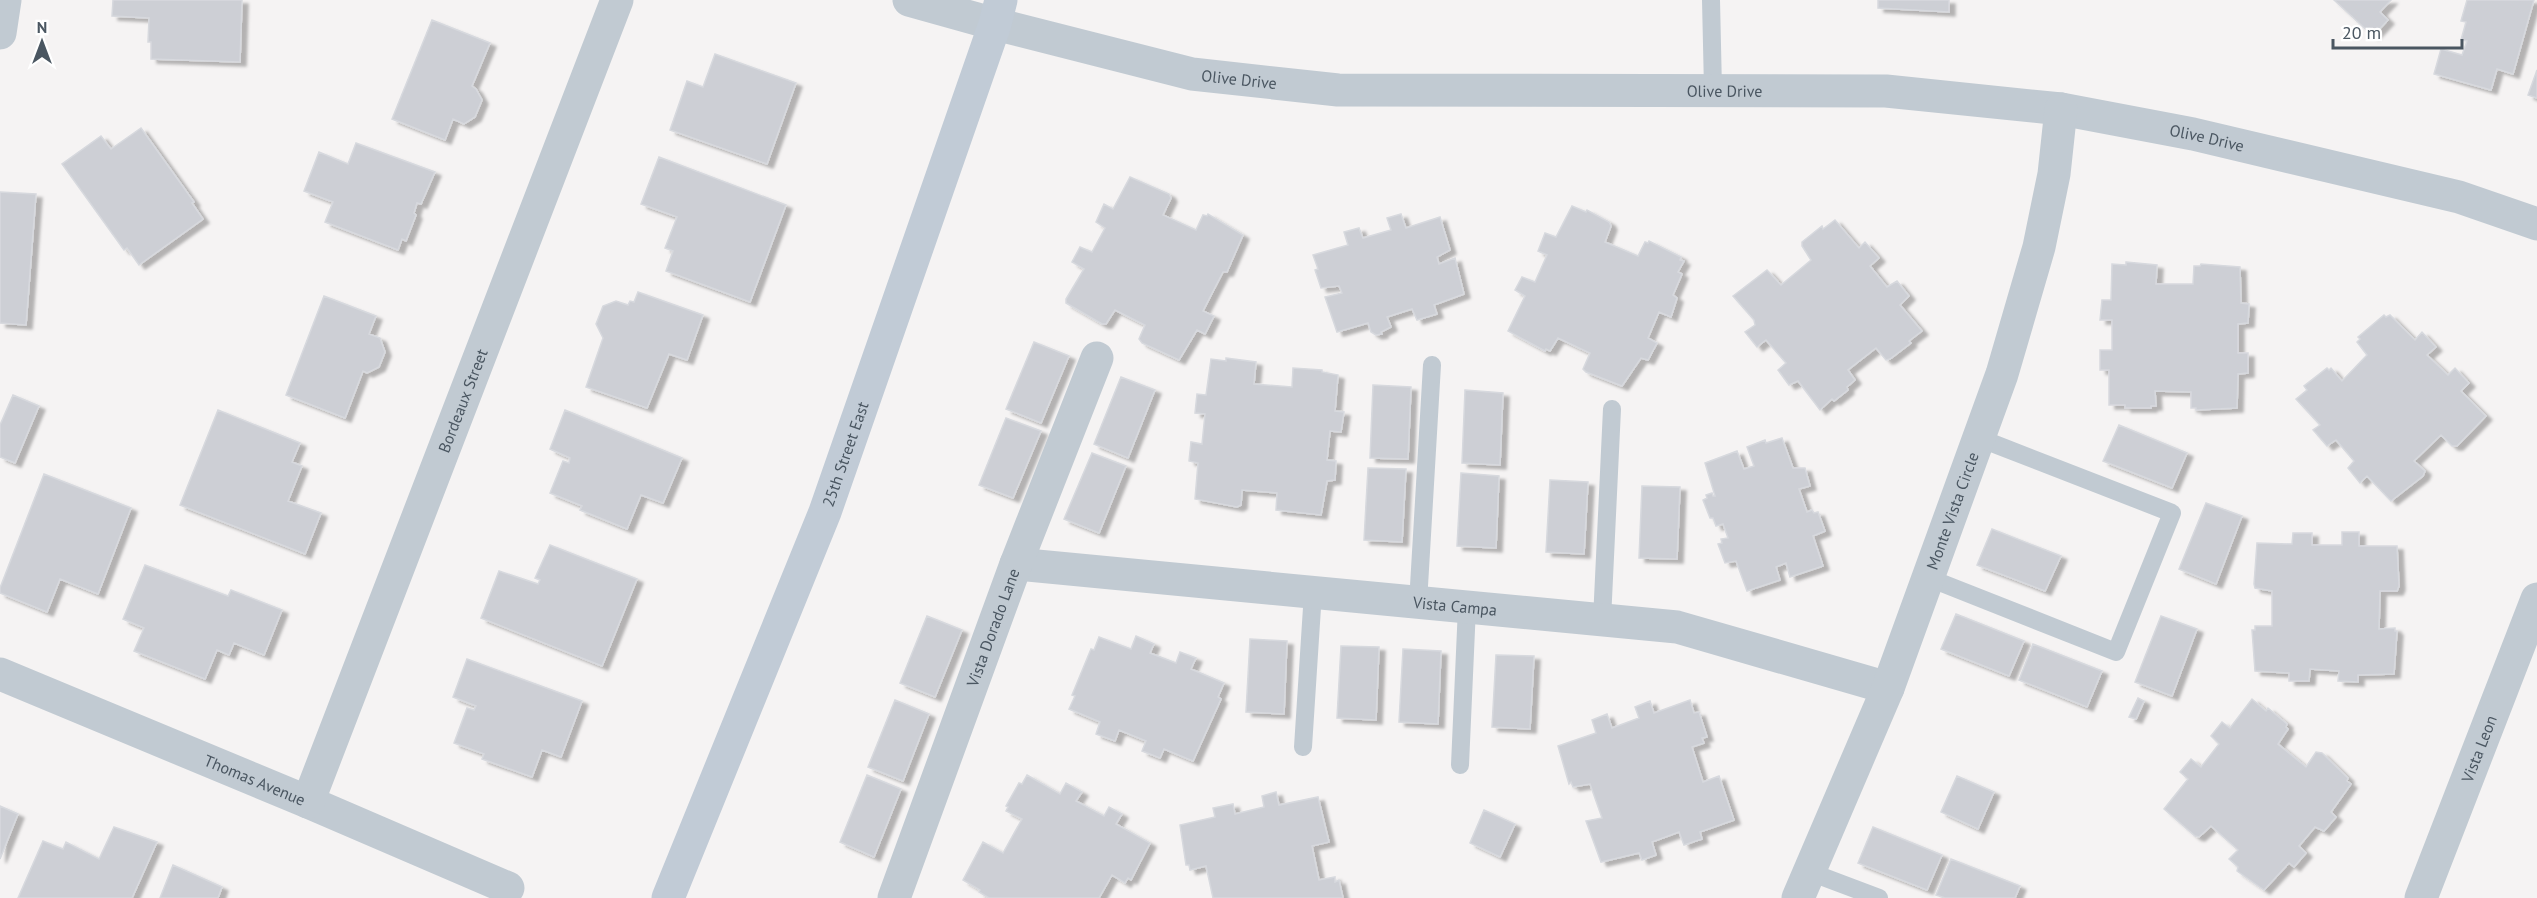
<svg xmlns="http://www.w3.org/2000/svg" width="2537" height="898" font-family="'PT Sans',sans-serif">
<defs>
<filter id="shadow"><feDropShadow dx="6" dy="4" stdDeviation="1.5" flood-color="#0004"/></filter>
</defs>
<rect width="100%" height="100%" fill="#f5f3f3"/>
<path fill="#cdcfd5" stroke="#d7d9de" stroke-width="1.5" filter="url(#shadow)" d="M113,0H242L240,62L151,59V42H148L149,18L112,16Z
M1878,0H1949V12L1878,8Z
M2334,0H2391L2380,12L2388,20L2373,36Z
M2467,0H2534L2513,74L2497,69L2491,90L2434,74L2441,49L2462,55L2467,41L2461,40L2466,22L2461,21Z
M432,20L490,43L472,86L476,89L482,100L475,117L464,124L453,119L445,140L392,119Z
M715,54L796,83L767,164L670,130L687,81L703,87Z
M2537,70V98L2528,95Z
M141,128L194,202L192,203L203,219L139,265L127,248L124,250L62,164L101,136L111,149Z
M356,143L435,172L421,204L417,203L414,213L416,215L406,241L402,239L398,250L325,222L333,202L304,191L319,152L348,164Z
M659,157L786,205L750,302L666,271L673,251L665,248L677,217L641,204Z
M1130,177L1169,194L1171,198L1163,215L1196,230L1203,215L1207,216L1208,214L1243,235L1227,272H1223L1203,311L1214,316L1205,334L1197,330L1179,360L1142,343L1139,339L1145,325L1115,310L1106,324H1102L1066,303V299L1084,269L1072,262L1080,247L1092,252L1105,228L1096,222L1104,204L1113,209Z
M0,192L36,194L26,325L0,323Z
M1572,206L1586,212L1587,210L1609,222L1611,226L1605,242L1638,256L1645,242L1648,243L1649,241L1681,257L1680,260L1684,261L1678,272L1682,274L1673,295L1677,298L1671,317L1659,312L1648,338L1657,343L1648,360L1641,358L1622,386L1586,372L1583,369L1590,353L1558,338L1550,351L1546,349L1545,351L1508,331L1525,296L1515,290L1522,277L1535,282L1547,255L1538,251L1545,233L1556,237Z
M1401,214L1406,228L1440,217L1450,250L1437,257L1439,264L1455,258L1464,294L1434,305L1437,314L1417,320L1412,309L1387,317L1391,327L1381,332L1382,334L1376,335L1371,332L1368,323L1337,332L1325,297L1342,293L1339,286L1321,288L1315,270L1318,269L1313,255L1348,245L1344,232L1359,228L1363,238L1391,230L1387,218Z
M1835,220L1859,248L1865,242L1879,258L1870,266L1887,287L1897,281L1909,296L1900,305L1922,331L1909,341L1911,343L1890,359L1886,360L1876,348L1848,370L1855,380L1847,387L1848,390L1834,401L1832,399L1820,410L1798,381L1789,385L1778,370L1786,363L1766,340L1757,347L1745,332L1755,325L1754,320L1733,296L1767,270L1781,285L1811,260L1802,246V242L1822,226L1823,229Z
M2126,262L2157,265L2156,284H2193L2194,266H2200L2201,264L2240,267L2241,303L2249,304L2248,323L2238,324V353H2248V373L2238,374L2237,408L2196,410V408H2191V392L2155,391L2156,406H2151V408H2125V405H2109V370H2100V350H2112V320H2100L2102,300H2111L2112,264L2126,265Z
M638,292L703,315L687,360L669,354L647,408L586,387L603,338L596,324L603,306L616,301L628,305L630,301L634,302Z
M324,296L376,316L369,334L380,338L385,352L379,367L367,373L363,371L345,418L286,395Z
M2384,315L2386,317L2390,315L2415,340L2422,332L2436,347L2427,355L2448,375L2455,368L2469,383L2461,391L2486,416L2457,446H2452L2441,435L2414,461L2425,471L2423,476L2391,501L2367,476L2360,483L2348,468L2354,461L2336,440L2327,446L2313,430L2320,425L2296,399L2307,390L2304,386L2327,368L2329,370L2331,368L2342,381L2367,355L2357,342L2360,339L2358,337Z
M1034,342L1069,356L1041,423L1006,409Z
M1226,358L1256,362L1254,384L1292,387L1293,368L1322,370V372L1338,375L1335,411L1344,412L1341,432L1330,431L1327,460L1336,461L1335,480L1327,481L1321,515L1276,510L1277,493L1242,490L1241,505L1237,507L1195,499L1198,463L1189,461L1191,442L1202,444L1205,414L1195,413L1197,394L1206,395L1211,359L1226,361Z
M1121,377L1155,390L1128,458L1094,444Z
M1373,385L1411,387L1408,459L1370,458Z
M1465,390L1503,393L1500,465L1462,463Z
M13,395L39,406L15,463L0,457V425Z
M218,410L300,443L292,462L302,466L288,501L321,513L305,554L180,505Z
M565,410L682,458L663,503L641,495L627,529L580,510L582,506L550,493L563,461L569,463L570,458L550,449Z
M1006,418L1041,431L1013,498L979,485Z
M2119,425L2187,453L2172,488L2103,461Z
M1782,438L1793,468H1805L1810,486L1799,489L1807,512L1812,510L1814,513L1818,512L1825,531L1813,536L1823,566L1790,577L1786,563L1776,567L1780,580L1747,591L1736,561L1725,563L1718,544L1722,543L1721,539L1728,538L1723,524L1716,526L1713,518H1710L1703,500L1707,498L1706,495L1712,493L1713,496H1715L1705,463L1737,451L1744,469L1754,466L1747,447L1765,440L1766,443Z
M1092,453L1126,466L1099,533L1064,519Z
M1368,468L1406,469L1402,542L1364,540Z
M1461,473L1499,476L1496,548L1457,546Z
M44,474L131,508L98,594L60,579L47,612L0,593V588Z
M1550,480L1588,482L1584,554L1546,552Z
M1642,486L1680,487L1677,559L1639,558Z
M2206,503L2242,516L2216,584L2179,569Z
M1992,529L2061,556L2045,591L1977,565Z
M2342,532H2359V546H2397L2399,586L2397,591H2380L2379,629L2395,628V631H2397L2394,674L2358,675V682L2338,681L2339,671L2310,669L2309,681H2289V673L2255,671L2252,630H2255V626H2272V591L2255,588L2254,584L2257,543L2292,544L2293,533H2312V545H2342Z
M550,545L637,579L602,666L481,618L499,571L538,584L540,580L535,578Z
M145,565L228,596L231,590L282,610L264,655L234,643L229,655L217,650L205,679L134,651L144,628L123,619Z
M1956,614L2024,641L2009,676L1941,649Z
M927,616L962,630L935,697L900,683Z
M2161,616L2197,629L2172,696L2135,682Z
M1136,636L1154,644L1150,653L1176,663L1180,652L1196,658L1191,669L1224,683L1218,697L1221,699L1193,761L1164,749L1160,758L1142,751L1146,741L1119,730L1115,741L1096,734L1100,722L1069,709L1075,696L1072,695L1091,649L1094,650L1099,637L1131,649Z
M1250,639L1287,641L1284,714L1246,712Z
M2033,644L2102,671L2087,707L2019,680Z
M1341,646L1379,647L1376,720L1337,718Z
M1403,649L1441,651L1438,724L1399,722Z
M1496,655L1534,656L1530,729L1492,727Z
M467,659L582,701L561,757L542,750L532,777L482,759L484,754L454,743L467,708L474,710L476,706L453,697Z
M2138,698L2144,701L2136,719L2129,717Z
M2252,699L2266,711L2268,708L2287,724L2286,727L2288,729L2278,744L2306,767L2316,752L2322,753L2348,778L2347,781L2351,784L2331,812L2336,817L2324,831L2315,827L2299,846L2306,853L2294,867L2289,863L2264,890L2237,871L2238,867L2229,859L2238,850L2211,826L2199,837L2195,836L2164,809L2188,779L2180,772L2191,759L2201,767L2219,744L2211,736L2222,722L2230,728Z
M895,700L929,714L903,781L868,767Z
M1690,700L1694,713L1699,712L1707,737L1702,738L1704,743L1692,747L1703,782L1719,776L1734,820L1700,832L1702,839L1684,845L1679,832L1652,842L1656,855L1642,860L1639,853L1601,862L1586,821L1602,818L1590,784L1573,787L1571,782L1569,784L1558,746L1596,733L1592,720L1607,714L1612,728L1639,718L1635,707L1650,701L1654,713Z
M867,775L901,789L874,857L840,842Z
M1027,775L1060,794L1066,783L1082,792L1076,801L1104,816L1109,807L1122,814L1116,824L1150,843L1131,880L1128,878L1125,883L1112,875L1099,898H989L979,892L980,890L963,880L983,842L1003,853L1022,819L1006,811L1008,807L1006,806L1019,783L1022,784Z
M1957,776L1994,792L1978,829L1941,812Z
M1276,792L1279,805L1318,797L1329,842L1312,846L1319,880L1335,877V882L1339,880L1343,898H1213L1206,866L1190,870L1189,865H1186L1180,825L1215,817L1213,808L1233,804L1235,814L1264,807L1262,796Z
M0,806L18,814L0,859Z
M1484,810L1515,824L1500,857L1470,843Z
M114,827L157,842L132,898H18L43,841L63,849L66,842L99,859Z
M1873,827L1942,855L1927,890L1858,863Z
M1951,859L2020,886L2015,898H1945L1936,895Z
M173,865L222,887L218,898H160Z"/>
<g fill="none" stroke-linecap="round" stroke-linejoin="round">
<path stroke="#c1cad2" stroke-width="18" d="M1711,0L1713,89
M1929,578L2116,652L2172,513L1979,438
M1418,603L1432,365
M1602,620L1612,409
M1303,747L1313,592
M1460,765L1467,607
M1810,872L1879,898"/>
<g stroke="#c1cad2" stroke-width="33">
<path id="s1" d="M909,0L995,24L1192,74L1338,90L1886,91L2061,109L2193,134L2459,197L2537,224"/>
<path d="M0,33L5,0"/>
<path id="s2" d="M1016,564L1677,627L1888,688"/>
<path id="s3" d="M0,674L308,802L508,888"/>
<path id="s4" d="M308,802L617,0"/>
<path id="s5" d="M894,898L1016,564L1097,358"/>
<path id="s6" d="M1798,898L1888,688L2002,374L2039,247L2054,174L2061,109"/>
<path id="s7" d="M2421,898L2537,599"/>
</g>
<path stroke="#c1cbd6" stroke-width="33" id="s8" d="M668,898L825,512L995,24L1001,0"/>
</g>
<g text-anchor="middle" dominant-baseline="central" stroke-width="5" stroke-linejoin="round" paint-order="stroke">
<g font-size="16" fill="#4a5661" stroke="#fff">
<text stroke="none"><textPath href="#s1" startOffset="340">Olive Drive</textPath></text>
<text stroke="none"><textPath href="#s1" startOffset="826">Olive Drive</textPath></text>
<text stroke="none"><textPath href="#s1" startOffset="1312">Olive Drive</textPath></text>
<text stroke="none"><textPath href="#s4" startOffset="430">Bordeaux Street</textPath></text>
<text stroke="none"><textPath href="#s8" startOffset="478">25th Street East</textPath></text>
<text stroke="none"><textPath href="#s6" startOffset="417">Monte Vista Circle</textPath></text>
<text stroke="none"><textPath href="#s2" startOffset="441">Vista Campa</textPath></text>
<text stroke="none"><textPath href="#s5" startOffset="288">Vista Dorado Lane</textPath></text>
<text stroke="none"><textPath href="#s7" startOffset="160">Vista Leon</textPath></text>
<text stroke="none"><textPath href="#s3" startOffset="276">Thomas Avenue</textPath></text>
</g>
</g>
<g transform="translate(42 42)" stroke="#ffffff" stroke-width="4.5" paint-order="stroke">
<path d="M0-4.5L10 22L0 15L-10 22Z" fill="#4a5661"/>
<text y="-9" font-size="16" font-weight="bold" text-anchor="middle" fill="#4a5661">N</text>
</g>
<path d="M2333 39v9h129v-9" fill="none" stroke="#4a5661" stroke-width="3"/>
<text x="2342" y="39" font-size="18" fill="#4a5661" stroke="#ffffff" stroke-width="4.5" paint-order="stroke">20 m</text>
</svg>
